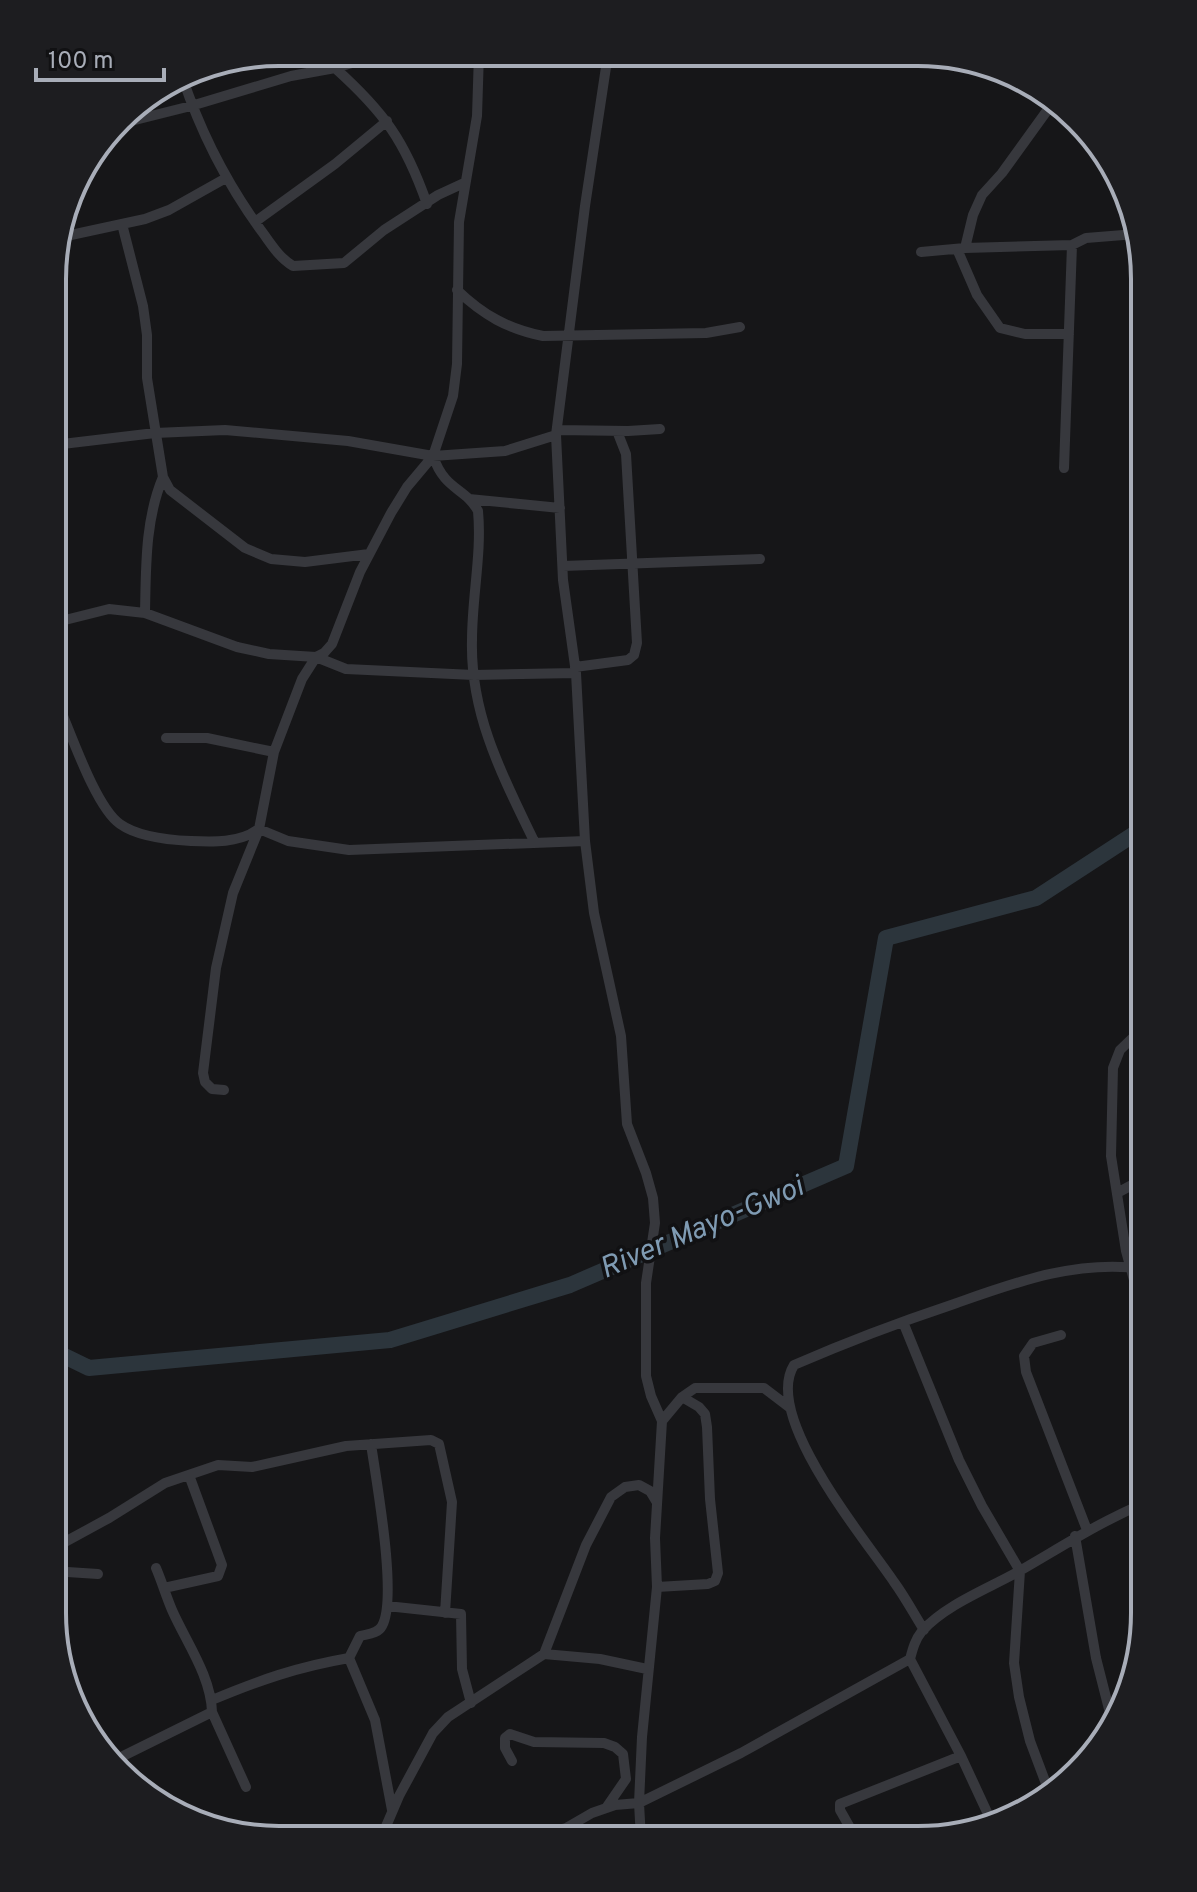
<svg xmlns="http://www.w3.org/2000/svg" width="1197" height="1892" font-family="Overpass,sans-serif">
<rect width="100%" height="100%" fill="#161618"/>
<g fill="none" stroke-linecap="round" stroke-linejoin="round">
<path stroke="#2c353c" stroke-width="16" d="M52,1350L89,1368L390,1340L570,1285L846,1166L886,938L1036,898L1145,827"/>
<path stroke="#37383d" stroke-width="10" d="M608,54L585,206L556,435L563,580L576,673L585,841L594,913L621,1036L627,1124L646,1173L653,1198L655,1223L646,1283V1376L651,1396L662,1421L655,1538L657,1587L642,1737L639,1803L641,1839
M335,68C384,112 405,141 427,204
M182,76C200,131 226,182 260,229C270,242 278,257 293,266L344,263L384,230L438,195L464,183
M114,129L123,123L191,106L291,76L335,68L386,53
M255,222L335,164L387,121
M122,224L143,306L147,335V378L163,477L170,490L245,548L271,559L305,562L369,554
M1132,234L1134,222
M57,238L145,219L169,210L226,178
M965,248L1072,245L1086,238L1136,234
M957,249L977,295L1000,328L1025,334H1069
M921,252L965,248L973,215L982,195L1002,173L1054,101
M457,290C483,315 508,329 543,336L706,333L740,327
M557,430L628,431L660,429
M54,445L155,433L225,430L348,441L433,456L505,451L556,435
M433,456C445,491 465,487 478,511C482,553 472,597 472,640C470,715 503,777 535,843
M1064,468L1072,245
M469,499L560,508
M563,566L760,559
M145,613C146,567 145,520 163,477
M53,623L109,609L145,613L237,647L269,654L316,657L346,669L474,675L576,673
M575,667L628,660L634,655L637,643L626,454L617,431
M53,692C68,724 94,806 120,824C138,837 169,840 191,841C213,842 239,843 257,830
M166,738H207L274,752
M259,829L288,841L349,850L585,841
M224,1090L212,1089L205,1082L203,1073L216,968L233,893L259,829L274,752L302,679L316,657L324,653L332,644L360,572L391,513L407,487L433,456L453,396L457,364L459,222L477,116L479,53
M1117,1193L1145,1178
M1145,1320L1126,1251L1111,1156L1113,1068L1120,1050L1145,1026
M903,1322L959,1460L982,1506L1020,1571L1014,1663L1019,1697L1030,1741L1048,1789
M1061,1335L1033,1343L1024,1356L1026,1372L1087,1530
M662,1421L682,1397L695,1388H764L789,1407
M371,1444C376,1479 398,1598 382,1626C378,1634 367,1634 360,1636L349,1658L375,1720L392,1810
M1075,1536L1096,1658L1111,1717
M52,1549L109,1518L165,1483L218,1465L252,1467L346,1446L431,1440L439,1444L452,1502L445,1613
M156,1568C162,1582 166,1596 172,1610C186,1642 211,1676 212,1712L246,1787
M52,1571L98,1574
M657,1587L708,1584L715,1581L718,1573L710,1499L707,1427L705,1414L699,1407L682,1397
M164,1588L218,1576L222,1565L189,1475
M387,1606L461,1614L462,1669L471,1703
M924,1630C914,1614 905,1597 894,1582C865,1539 762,1416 794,1365C847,1342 900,1322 954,1304C1016,1282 1078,1259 1145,1269
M544,1654L600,1659L647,1669
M910,1659L961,1756L993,1825
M212,1700C260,1680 297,1667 349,1658
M115,1760L212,1712
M512,1761L505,1748V1738L510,1734L534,1742L604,1743L615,1747L623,1754L626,1779L606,1808
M382,1835L444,1839
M381,1838L399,1796L433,1733L448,1717L544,1654L586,1545L611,1497L625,1487L639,1485L650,1491L656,1501
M523,1839L566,1828L592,1813L615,1805L639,1803L741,1753L910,1659C913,1648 915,1640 922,1631C946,1605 985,1590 1016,1573C1060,1548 1097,1523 1145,1503
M857,1840L840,1810V1804L961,1756"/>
</g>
<g text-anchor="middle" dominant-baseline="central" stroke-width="7" stroke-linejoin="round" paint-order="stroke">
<g font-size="30" font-style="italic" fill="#7f9bb3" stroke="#111113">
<text transform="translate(702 1229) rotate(-23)">River Mayo-Gwoi</text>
</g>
</g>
<path d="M0 0H1197V1892H0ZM279 66H918A213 213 0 0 1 1131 279V1613A213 213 0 0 1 918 1826H279A213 213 0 0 1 66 1613V279A213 213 0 0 1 279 66Z" fill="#1d1d20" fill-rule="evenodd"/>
<path fill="none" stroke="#a8adb8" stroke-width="4" d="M279 66H918A213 213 0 0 1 1131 279V1613A213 213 0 0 1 918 1826H279A213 213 0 0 1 66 1613V279A213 213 0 0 1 279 66Z"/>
<path d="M36 68v12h128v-12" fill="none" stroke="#a8adb8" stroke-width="4"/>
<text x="48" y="68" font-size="24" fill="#a8adb8" stroke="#111113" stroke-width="6" paint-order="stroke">100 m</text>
</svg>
